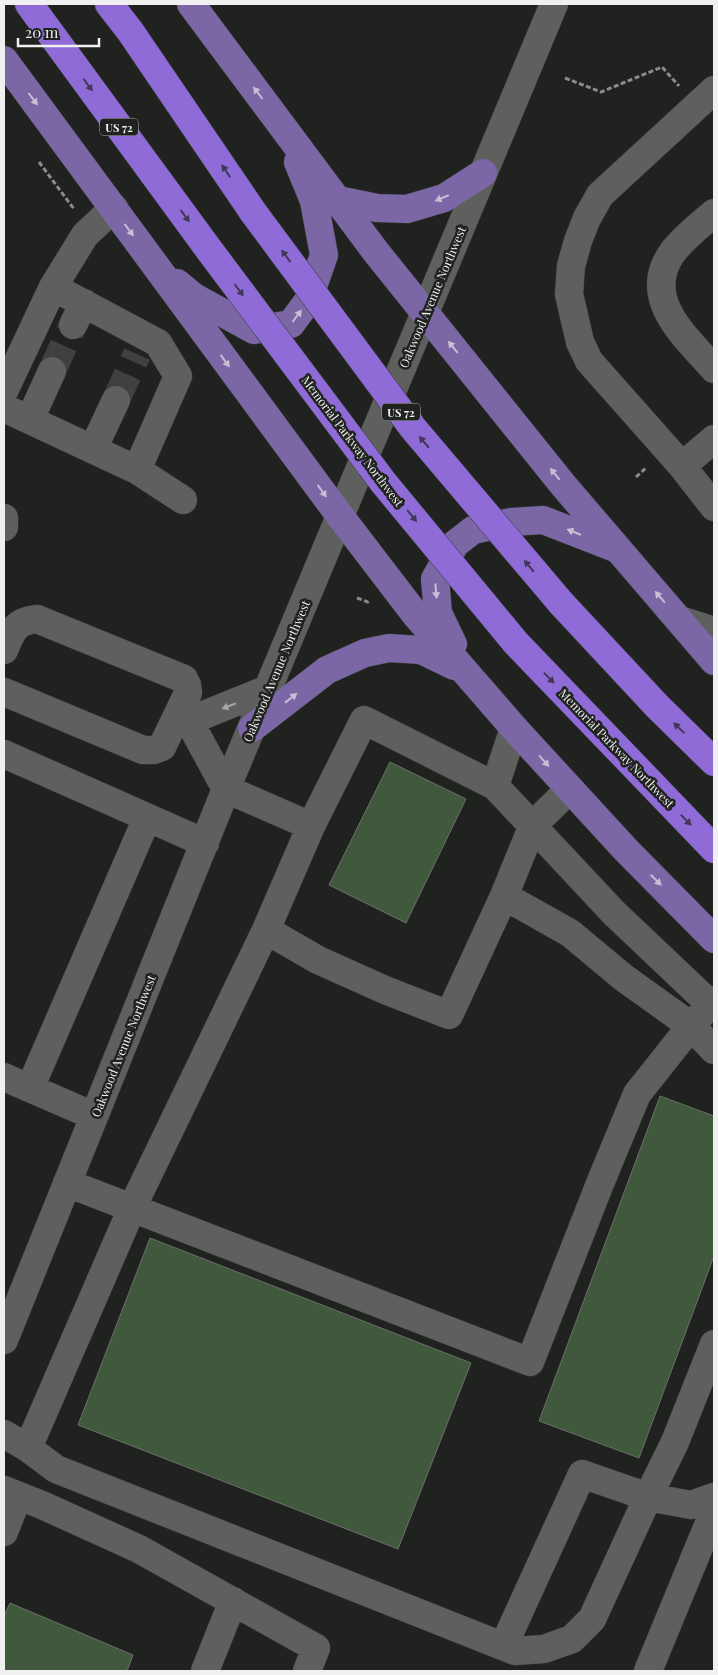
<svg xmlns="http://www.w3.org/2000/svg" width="718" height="1675" font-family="'Playfair Display',serif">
<rect width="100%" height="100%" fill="#202220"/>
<path fill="#40593c" stroke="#6d6f6c" d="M390,762L466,799L406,923L329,885Z
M660,1096L714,1116V1256L639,1458L539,1421Z
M150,1238L471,1363L398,1549L78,1425Z
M10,1603L133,1655L127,1671H4V1616Z"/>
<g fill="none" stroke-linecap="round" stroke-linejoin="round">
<path stroke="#3f413f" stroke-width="28" stroke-dasharray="28 14" stroke-linecap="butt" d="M52,371L73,325
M116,400L137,354"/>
<defs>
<path id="minor" d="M714,90L600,195L587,218L578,241L571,266L569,294L580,342L589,361L682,466L714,439
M714,213C700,225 683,238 672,253C640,299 686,337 714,369
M53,287L158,343L178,376L137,470
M73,325L84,303
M4,391L53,287L85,235L114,208
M4,408L137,470L183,500
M30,419L52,371
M93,449L116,400
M682,466L714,507
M4,518V527
M680,620L714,631
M4,650C12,631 15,621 37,619L184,679L187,685L188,693L162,747L154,750H143L4,692
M189,721L268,689
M514,728L495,786L614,913L710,1004
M4,754L205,843
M311,826L364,720L495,786
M504,896L570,933L624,978L691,1026L714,1050
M266,930L318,960L385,990L449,1015L504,896L533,825L570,789
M4,1077L94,1116
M30,1088L147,818
M67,1183L530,1362L599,1186L637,1094L691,1026L714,1000
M4,1340L226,789L554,4
M4,1434L28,1448L56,1469L515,1651L544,1649L572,1639L592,1619L648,1497L675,1442L714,1344
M28,1448L132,1208L266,930L311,826L226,789L189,721L177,716
M4,1490L42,1505L139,1549L316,1648L307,1671
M4,1532L18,1496
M504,1645L582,1474L648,1497L691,1505L714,1497
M205,1671L233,1601
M648,1671L714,1511"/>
<path id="major" d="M191,4L376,252L564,486L714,661
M4,60L340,516L415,614L514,728L626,850L714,939
M338,200L377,208L407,209L444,198L483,173
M177,283L194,297L254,330L291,324L308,301L324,255L314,201L298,162
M453,644L438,613L435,579L455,544L473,530L511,522L543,520L615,548
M252,728L327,670L365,653L389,648L421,650L454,666"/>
<path id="highway" d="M29,4L210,251
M109,4L130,31L253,212
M561,603L657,706L714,762
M516,643L714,849"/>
</defs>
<use href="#minor" stroke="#3c3e3c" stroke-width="29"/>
<use href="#major" stroke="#3c3e3c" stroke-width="29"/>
<use href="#highway" stroke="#3c3e3c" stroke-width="29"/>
<path stroke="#8a8b8a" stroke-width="3" stroke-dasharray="5 2.5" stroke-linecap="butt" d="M565,78L601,92L662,67L679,86
M39,162L74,209
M636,477L646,468
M357,598L368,602L370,600"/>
<use href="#minor" stroke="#5e605d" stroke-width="28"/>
<use href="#major" stroke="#7b67a6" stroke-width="28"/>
<use href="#highway" stroke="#8f6bd7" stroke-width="28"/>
<defs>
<path id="highway-bridge" d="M253,212L413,428L561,603
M210,251L383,482L516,643"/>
</defs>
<use href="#highway-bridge" stroke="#3c3e3c" stroke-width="29" stroke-linecap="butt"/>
<use href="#highway-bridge" stroke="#8f6bd7" stroke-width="28"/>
</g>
<defs><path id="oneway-solid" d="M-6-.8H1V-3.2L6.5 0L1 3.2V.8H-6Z" transform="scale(1.25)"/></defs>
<g fill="#413857">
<use href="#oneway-solid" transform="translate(88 85) rotate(54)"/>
<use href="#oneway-solid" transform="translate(226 171) rotate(-124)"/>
<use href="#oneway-solid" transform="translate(185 216) rotate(54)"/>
<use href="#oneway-solid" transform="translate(286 256) rotate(-126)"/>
<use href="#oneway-solid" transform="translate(239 290) rotate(53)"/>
<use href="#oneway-solid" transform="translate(424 442) rotate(-130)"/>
<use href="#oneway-solid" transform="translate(412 516) rotate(51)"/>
<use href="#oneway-solid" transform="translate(529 566) rotate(-130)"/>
<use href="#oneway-solid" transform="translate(549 678) rotate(46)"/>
<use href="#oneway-solid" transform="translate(679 728) rotate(-136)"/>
<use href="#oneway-solid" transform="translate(686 820) rotate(46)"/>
</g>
<g fill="#c6c0d5">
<use href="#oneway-solid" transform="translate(258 93) rotate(-127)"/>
<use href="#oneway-solid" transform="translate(33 99) rotate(53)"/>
<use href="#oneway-solid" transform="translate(442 198) rotate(157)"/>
<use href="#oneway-solid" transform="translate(129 230) rotate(54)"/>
<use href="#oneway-solid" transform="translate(297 316) rotate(-53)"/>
<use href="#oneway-solid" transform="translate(453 347) rotate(-129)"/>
<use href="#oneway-solid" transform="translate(225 361) rotate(54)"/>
<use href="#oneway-solid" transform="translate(555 474) rotate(-129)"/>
<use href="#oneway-solid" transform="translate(322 491) rotate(54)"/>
<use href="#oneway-solid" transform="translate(574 532) rotate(-158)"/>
<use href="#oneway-solid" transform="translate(436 591) rotate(85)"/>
<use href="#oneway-solid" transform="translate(660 597) rotate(-131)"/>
<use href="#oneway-solid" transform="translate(291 698) rotate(-38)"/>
<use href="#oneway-solid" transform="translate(544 761) rotate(48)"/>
<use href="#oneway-solid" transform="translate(656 880) rotate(45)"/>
</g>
<use fill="#a6a8a6" href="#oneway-solid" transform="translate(229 706) rotate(159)"/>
<g text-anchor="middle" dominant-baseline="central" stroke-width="5" stroke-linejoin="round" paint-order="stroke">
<g fill="#202220" stroke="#b1b2b1" stroke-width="1">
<rect x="100" y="118.5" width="38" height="17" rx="4"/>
<rect x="382" y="403.5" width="38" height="17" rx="4"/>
</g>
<g font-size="11" font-weight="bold" fill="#eff0ef">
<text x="119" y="127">US 72</text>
<text x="401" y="412">US 72</text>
</g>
<g font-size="12" fill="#eff0ef" stroke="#202220">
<text transform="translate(432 297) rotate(-67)">Oakwood Avenue Northwest</text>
<text transform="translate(353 441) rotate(53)">Memorial Parkway Northwest</text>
<text transform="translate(276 671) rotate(-67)">Oakwood Avenue Northwest</text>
<text transform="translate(617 748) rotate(46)">Memorial Parkway Northwest</text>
<text transform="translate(123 1046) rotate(-68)">Oakwood Avenue Northwest</text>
</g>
</g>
<rect width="718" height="1675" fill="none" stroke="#eff0ef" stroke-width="10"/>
<path d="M18 38v8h81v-8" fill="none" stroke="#eff0ef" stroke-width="2.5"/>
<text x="25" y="38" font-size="15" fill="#eff0ef" stroke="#202220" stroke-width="4" paint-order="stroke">20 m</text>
</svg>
